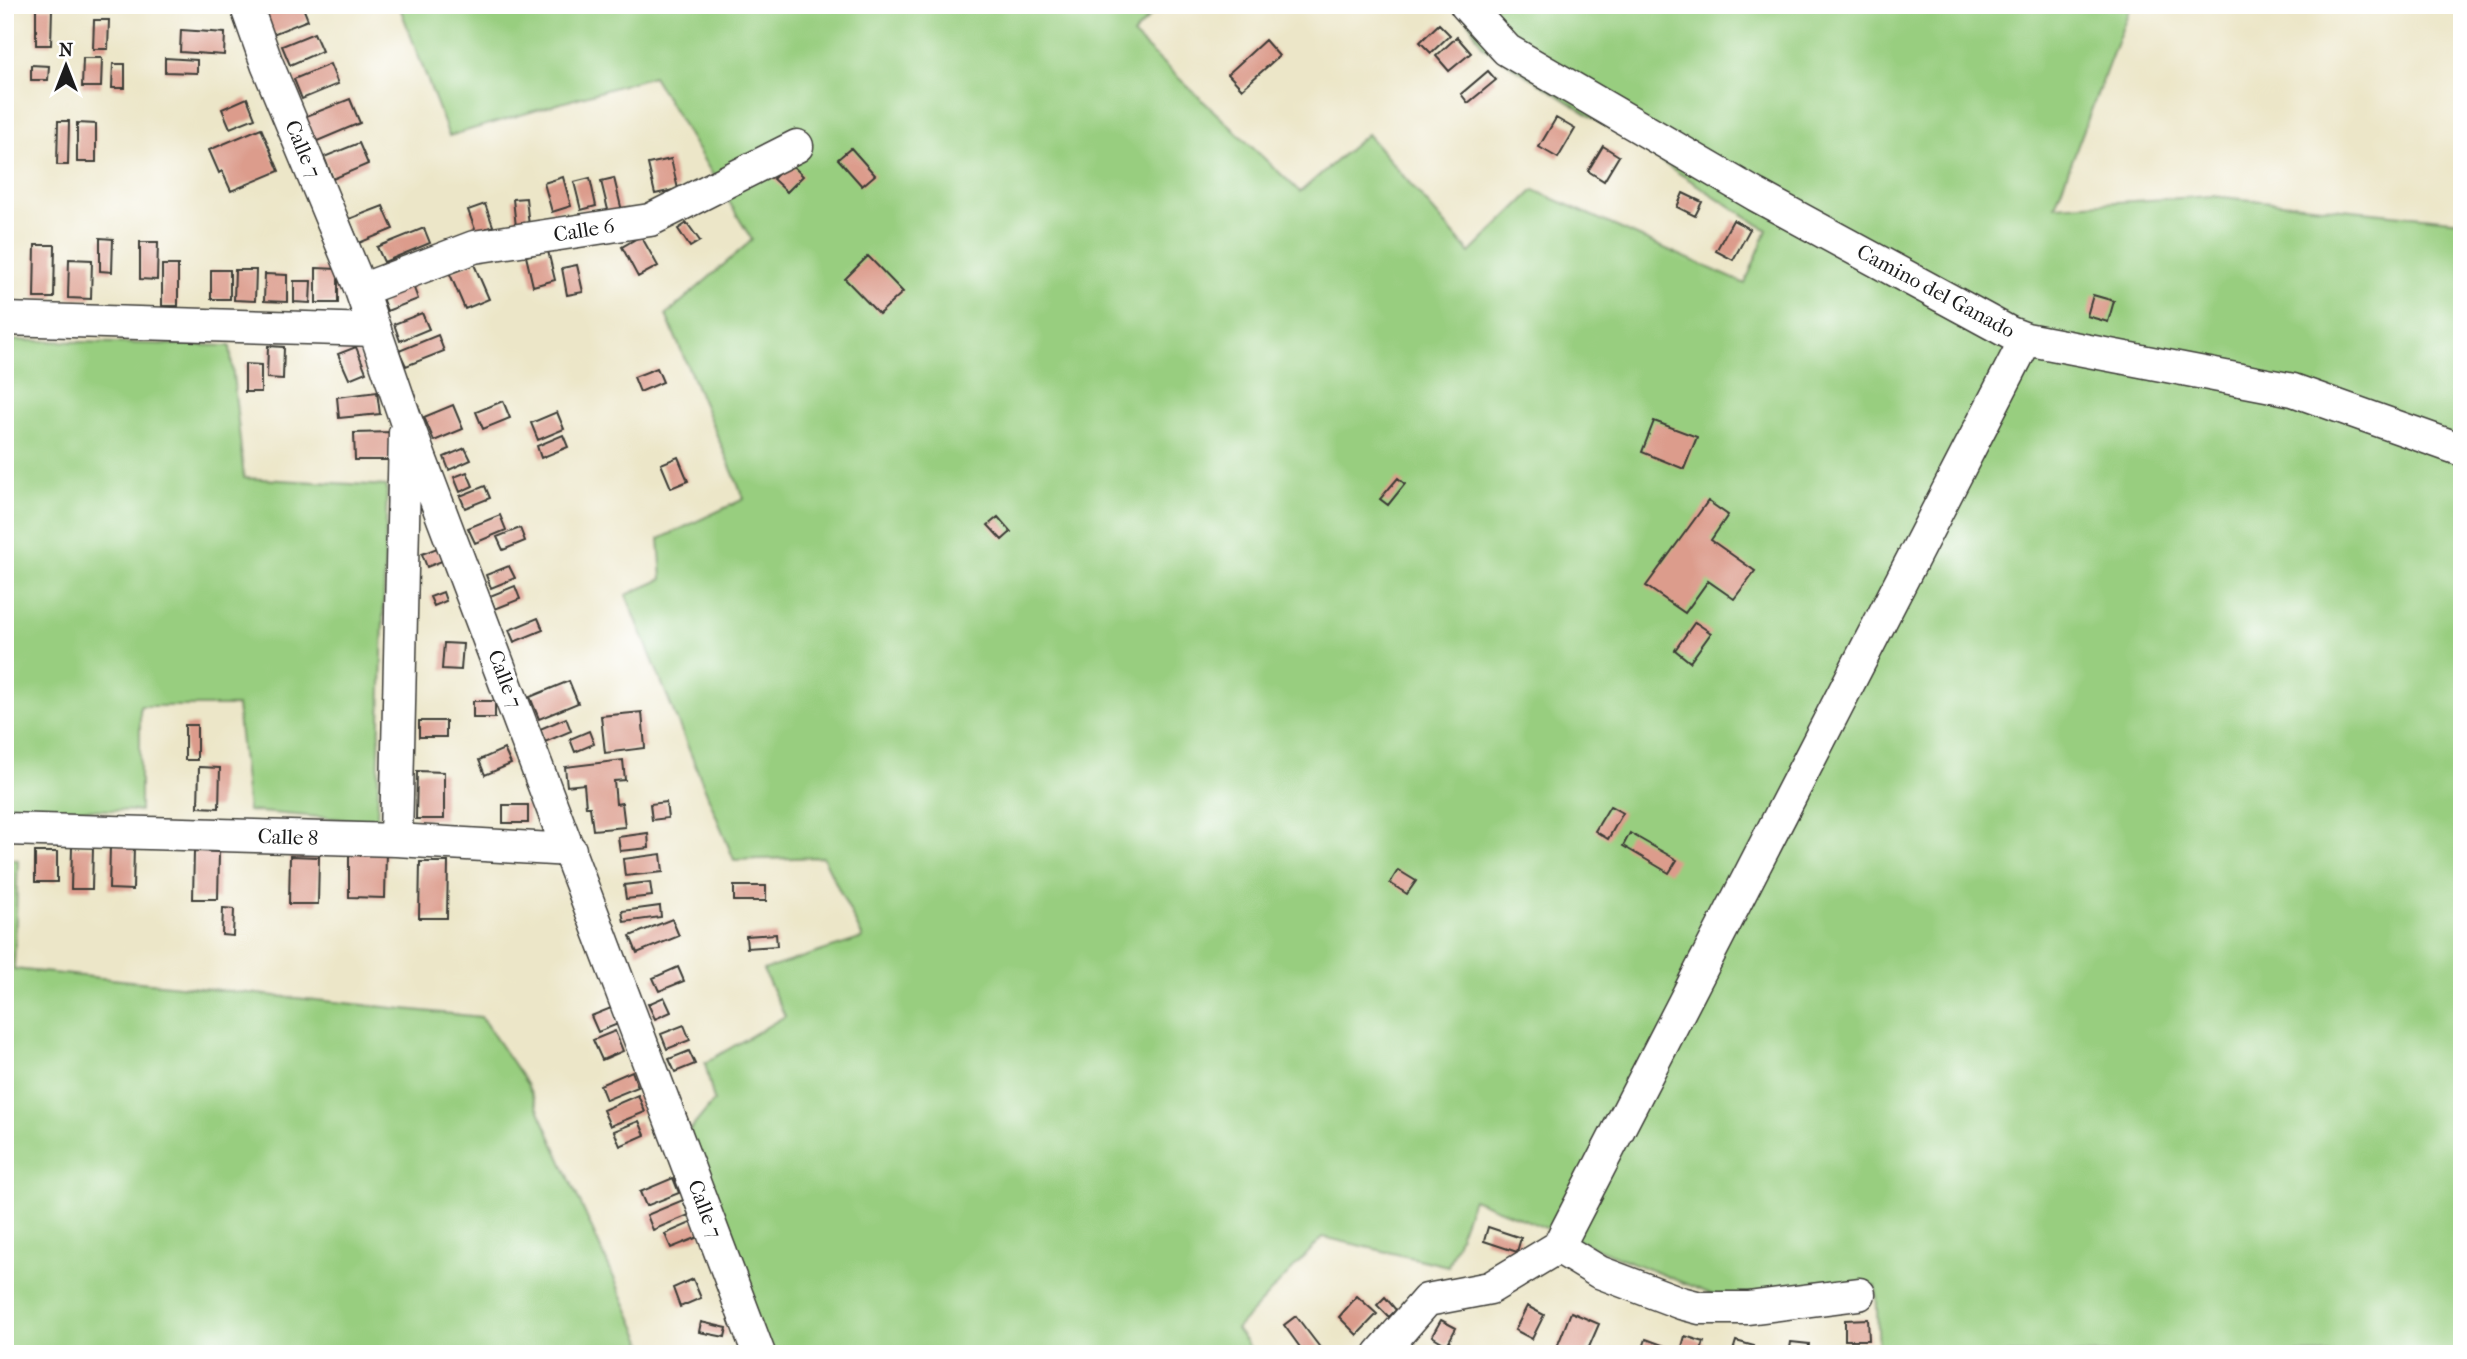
<svg xmlns="http://www.w3.org/2000/svg" width="2467" height="1359" font-family="'IM FELL French Canon',serif">
<rect width="100%" height="100%" fill="#fff"/>
<filter id="ink" filterUnits="userSpaceOnUse"><feTurbulence type="fractalNoise" baseFrequency=".0143" numOctaves="2"/><feDisplacementMap in="SourceGraphic" scale="14" xChannelSelector="R" yChannelSelector="G"/><feConvolveMatrix kernelMatrix="1 2 1 2 8 2 1 2 1" color-interpolation-filters="sRGB"/></filter>
<filter id="wash" filterUnits="userSpaceOnUse"><feTurbulence type="fractalNoise" baseFrequency=".00686" numOctaves="4" result="noise"/><feDisplacementMap in="SourceGraphic" scale="28" xChannelSelector="R" yChannelSelector="G"/><feGaussianBlur stdDeviation="1.57" result="paint"/><feColorMatrix in="noise" values="0 0 0 0 0 0 0 0 0 0 0 0 0 0 0 0 0 1.4 0 .05"/><feComposite in="paint" operator="in"/></filter>
<g filter="url(#wash)">
<rect width="100%" height="100%" fill="#ece6c8"/>
<path fill="#98ce7f" stroke="#5a754e" stroke-width="2" d="M399,5H1160L1133,35L1300,192L1367,134L1470,253L1534,190L1745,284L1767,230L1483,47L1459,5H2131L2055,206L2212,196L2462,221V1354H1879L1876,1286L1721,1298L1473,1199L1448,1266L1323,1237L1236,1329L1255,1354H755L689,1131L714,1101L705,1063L785,1016L763,970L863,938L823,857L734,860L626,595L662,579L659,539L744,499L666,315L752,240L653,76L449,136Z
M5,340L230,346L244,478L387,486L377,822L248,811L237,706H140V811L5,807Z
M5,859L18,860L14,969L481,1017L527,1084L648,1354H5Z"/>
<g id="blocks">
<path fill="#dc9c8c" d="M282,5H302L308,20L273,34L264,13Z
M36,8H52L51,45H36Z
M94,20H109L108,49H93Z
M1439,24L1450,35L1431,53L1420,42Z
M181,30L225,33L224,55L180,52Z
M314,33L322,51L290,65L282,46Z
M1457,37L1471,53L1449,71L1436,56Z
M1265,40L1279,56L1242,89L1228,74Z
M83,58H102L101,87H82Z
M165,58L197,60V73L165,72Z
M113,64H125V88H112Z
M330,64L338,84L302,99L294,79Z
M31,65L49,66L48,80H31Z
M1488,71L1496,80L1468,103L1461,94Z
M247,98L255,118L230,128L222,109Z
M350,99L360,123L315,142L304,117Z
M1556,118L1575,129L1558,158L1539,147Z
M58,121H69L68,165H57Z
M77,123L96,124V162H77Z
M261,128L279,171L231,191L222,171L219,173L209,150Z
M359,143L368,164L333,179L324,157Z
M1603,146L1619,156L1604,181L1588,171Z
M851,148L875,175L862,186L838,159Z
M671,159L678,189L655,194L648,164Z
M789,162L803,176L787,192L773,179Z
M563,177L571,206L552,212L544,183Z
M590,178L596,206L581,210L574,182Z
M614,178L622,211L609,214L601,181Z
M1683,193L1702,202L1695,216L1677,207Z
M526,198L529,226L516,227L513,199Z
M485,204L493,226L476,232L468,210Z
M383,206L393,229L359,243L349,219Z
M1733,220L1750,229L1733,260L1716,251Z
M687,223L700,241L690,247L678,229Z
M424,228L430,243L384,262L377,247Z
M641,236L658,266L638,277L622,247Z
M100,238L113,239L112,272L100,271Z
M140,242H158L157,280L140,279Z
M35,245H55L54,298H34Z
M548,251L555,280L533,286L526,256Z
M868,256L903,292L879,314L845,279Z
M69,259L92,260L91,299L68,298Z
M473,262L489,299L465,309L449,272Z
M162,265H178V306H162Z
M577,265L583,292L567,295L562,268Z
M316,268L338,269V303H316Z
M211,270H230V299H211Z
M235,270H256L255,301L234,300Z
M265,274L287,275V302L264,301Z
M294,281H311L310,303L294,302Z
M412,283L418,299L387,311L381,295Z
M2093,295L2114,301L2108,322L2087,316Z
M422,313L429,329L400,341L394,324Z
M438,335L444,351L406,366L399,351Z
M268,346L284,347L283,379L267,378Z
M356,347L366,372L349,379L338,354Z
M245,364L261,365V392H245Z
M657,368L663,382L640,392L634,377Z
M377,392L380,414L339,418L337,397Z
M503,401L510,418L483,429L476,412Z
M453,405L463,429L434,441L424,417Z
M557,412L564,429L538,440L531,423Z
M1654,421L1697,437L1684,469L1642,452Z
M393,432L394,460H355L354,433Z
M563,435L568,447L541,458L537,446Z
M465,448L471,460L449,470L444,457Z
M678,457L688,481L671,488L661,464Z
M467,472L473,486L460,492L454,477Z
M1398,478L1405,484L1388,505L1380,499Z
M485,486L490,498L465,508L460,496Z
M1708,501L1728,515L1711,540L1755,571L1734,599L1708,581L1685,613L1646,586Z
M500,515L506,530L475,543L468,528Z
M998,517L1011,532L1002,540L988,525Z
M520,528L525,541L503,550L497,537Z
M437,548L442,561L427,567L422,554Z
M509,566L515,578L491,588L486,575Z
M515,586L520,599L495,609L490,596Z
M443,592L446,601L434,606L430,597Z
M538,618L543,630L514,642L509,630Z
M1695,622L1711,633L1690,662L1675,650Z
M444,643L463,644L461,670L442,669Z
M569,681L578,703L539,719L530,697Z
M473,701H495V718H473Z
M642,712L645,748L605,753L601,716Z
M566,718L571,731L545,742L540,729Z
M419,721H446V737H419Z
M185,725H197V760H185Z
M589,731L594,744L575,752L570,739Z
M504,749L511,764L485,775L479,760Z
M623,760L625,780L614,781L616,804L622,803L625,827L593,830L590,807H586L584,784L567,786L565,767Z
M199,767L220,768L219,808L198,807Z
M417,771L444,772V819H416Z
M666,802L668,818L652,820L650,804Z
M503,805H528V823H503Z
M1610,806L1623,813L1608,839L1595,831Z
M648,833L649,848L620,851L618,837Z
M1630,833L1677,860L1669,873L1623,846Z
M110,845H134L133,890L109,889Z
M72,847H93L92,889H71Z
M349,849L386,850L385,898L349,897Z
M194,851L219,852L218,899H193Z
M35,852H57V882H35Z
M661,854L663,872L625,876L623,859Z
M290,856L319,857L318,904H289Z
M420,862H448L447,918H419Z
M1398,870L1416,881L1407,894L1390,883Z
M650,882L652,896L626,899L624,885Z
M734,886H766V901H734Z
M660,906L661,917L624,922L622,911Z
M223,908L234,909L233,936L222,935Z
M672,919L679,936L637,953L630,936Z
M776,934L777,946L747,948L746,936Z
M678,967L684,981L659,991L653,978Z
M664,997L671,1012L655,1019L648,1004Z
M611,1008L618,1024L598,1032L591,1016Z
M684,1025L690,1040L667,1049L661,1034Z
M615,1031L623,1051L602,1060L593,1040Z
M689,1051L695,1064L675,1072L669,1059Z
M632,1071L638,1087L606,1100L600,1085Z
M638,1095L645,1112L610,1126L603,1110Z
M639,1121L645,1135L620,1146L614,1131Z
M673,1178L679,1193L646,1206L640,1192Z
M683,1200L689,1215L653,1230L647,1215Z
M695,1221L701,1236L671,1248L665,1234Z
M1488,1227L1521,1238L1517,1252L1484,1241Z
M693,1279L701,1298L680,1307L673,1288Z
M1357,1296L1377,1314L1357,1335L1339,1317Z
M1385,1297L1396,1310L1389,1317L1377,1305Z
M1527,1306L1544,1315L1532,1339L1515,1330Z
M1571,1312L1599,1324L1586,1354H1574L1557,1347Z
M1296,1316L1325,1354H1305L1284,1325Z
M1868,1319L1869,1340H1845V1320Z
M1441,1320L1456,1328L1447,1345L1432,1336Z
M701,1322L727,1328L725,1337L699,1332Z
M1685,1336L1704,1342L1700,1354H1680Z
M1646,1339L1668,1347L1666,1354H1641Z
M1736,1341L1754,1346L1752,1354H1732Z
M1791,1342L1809,1344L1808,1354H1789Z"/>
</g>
</g>
<g filter="url(#ink)">
<use href="#blocks" fill-opacity="0" stroke="#3b3a36" stroke-width="2"/>
<g fill="none" stroke-linecap="round" stroke-linejoin="round">
<defs>
<path id="minor" d="M246,5L267,64L361,290L405,418L759,1354
M1466,5L1507,50L1756,195L2010,333L2026,339L2293,390L2462,450
M361,290L474,247L650,220L797,146
M5,319L375,330
M5,829L396,840L570,850
M396,840L405,433
M1558,1247L1599,1272L1681,1303L1700,1308H1748L1859,1294
M1380,1354L1427,1300L1490,1288L1558,1247L2026,339"/>
</defs>
<use href="#minor" stroke="#3b3a36" stroke-width="35"/>
<use href="#minor" stroke="#fff" stroke-width="32"/>
</g>
</g>
<g text-anchor="middle" dominant-baseline="central" stroke-width="7" stroke-linejoin="round" paint-order="stroke">
<g font-size="21" fill="#1c1c1c" stroke="#fff">
<text transform="translate(303 149) rotate(67)">Calle 7</text>
<text transform="translate(584 230) rotate(-9)">Calle 6</text>
<text transform="translate(1936 291) rotate(28)">Camino del Ganado</text>
<text transform="translate(505 679) rotate(69)">Calle 7</text>
<text transform="translate(288 837) rotate(2)">Calle 8</text>
<text transform="translate(705 1209) rotate(69)">Calle 7</text>
</g>
</g>
<rect width="2467" height="1359" fill="none" stroke="#fff" stroke-width="28"/>
<g transform="translate(66 66)" stroke="#ffffff" stroke-width="5" paint-order="stroke">
<path d="M0-5L12 26L0 18L-12 26Z" fill="#1c1c1c"/>
<text y="-10" font-size="19" font-weight="bold" text-anchor="middle" fill="#1c1c1c">N</text>
</g>
</svg>
